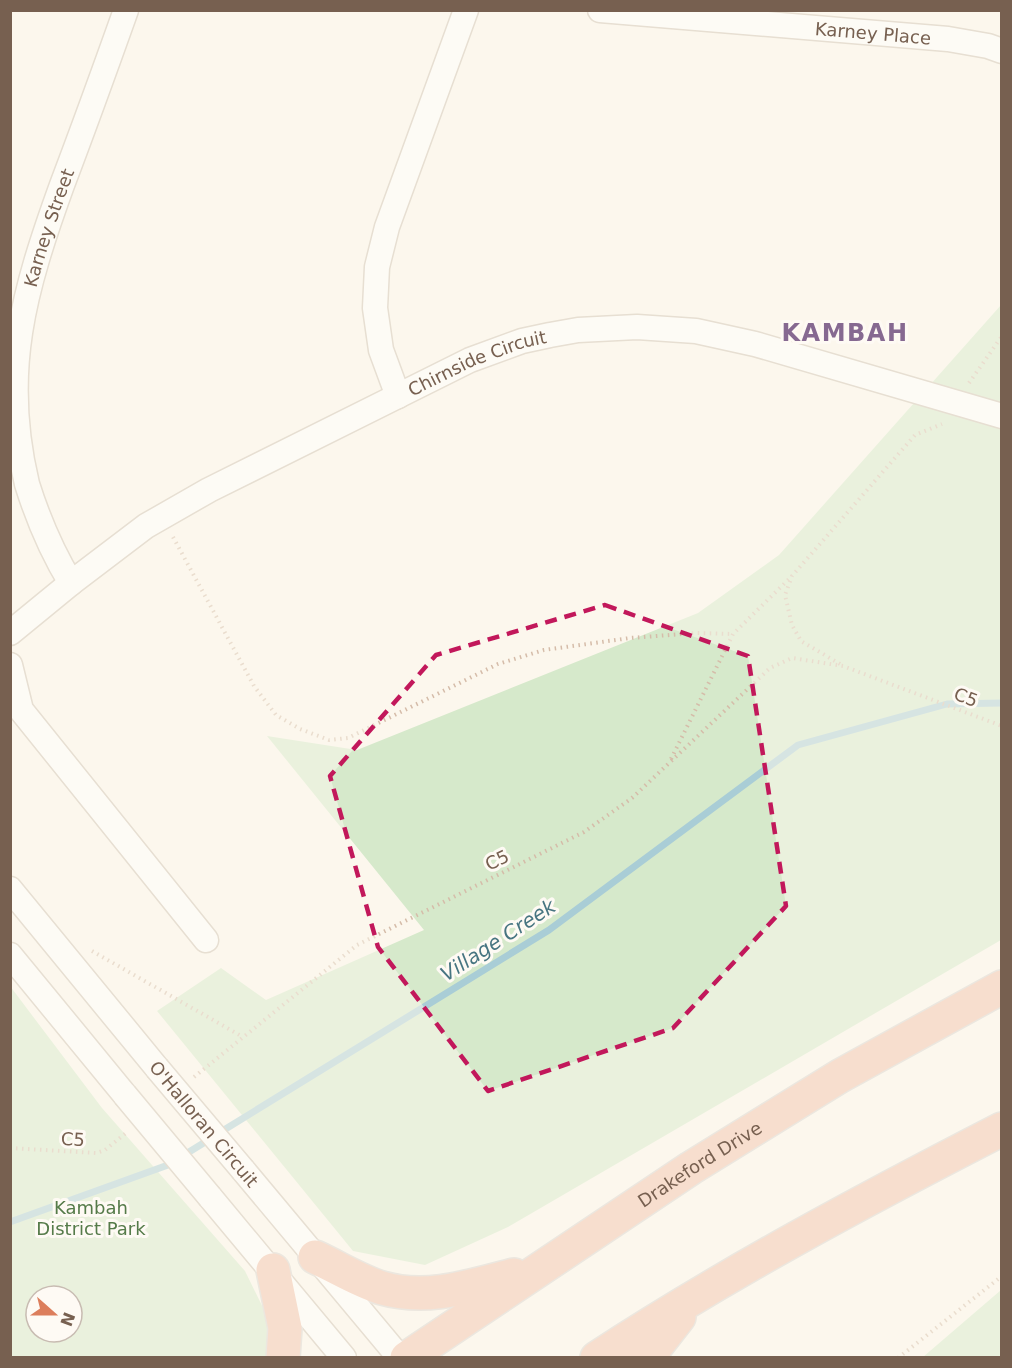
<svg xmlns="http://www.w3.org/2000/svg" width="1012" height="1368" font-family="'DejaVu Sans',sans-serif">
<rect width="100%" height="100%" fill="#fcf7ed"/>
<path fill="#d6e9cb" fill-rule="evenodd" d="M1001,305V940L508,1227L425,1265L353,1251L157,1011L221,968L266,1000L424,930L267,736L357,750L698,613L779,555Z
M10,986L102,1108L245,1271L271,1324L270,1357H11ZM36,1296H72V1332H36Z
M1001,1290V1357H923Z"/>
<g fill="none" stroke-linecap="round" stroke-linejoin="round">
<path stroke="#a9cdd6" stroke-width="7" d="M219,1133L549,930L798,745L947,704L1002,703
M10,1222L168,1165L210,1139"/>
<defs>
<g id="minor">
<path id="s1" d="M600,10L948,39L988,46L1002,51"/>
<path d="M398,396L381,350L375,308L377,267L387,227L466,10"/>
<path id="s2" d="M71,583C52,552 38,519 27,484C0,372 24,290 62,185C84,127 105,69 126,10"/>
<path id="s3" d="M10,633L71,583L146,526L209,490L470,360L522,341L550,335L578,330L637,327L696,331L755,344L1002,416"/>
<path d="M10,665L21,710L206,940"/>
<path d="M10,889L157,1068"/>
<path d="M10,955L125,1095"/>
<path d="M243,1170L400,1358"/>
<path d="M210,1197L344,1358"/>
</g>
<g id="highway">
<path d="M315,1257C337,1267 359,1281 382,1288C427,1301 471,1286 514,1275"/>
<path d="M273,1270L285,1328L283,1358"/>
<path id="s4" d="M407,1358L691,1168L840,1076L1002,987"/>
<path d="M597,1358C727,1273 864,1200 1002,1129"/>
<path d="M647,1358L679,1317"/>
</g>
</defs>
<use href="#minor" stroke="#cec0b2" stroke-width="27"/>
<use href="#highway" stroke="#d9d2ce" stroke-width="36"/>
<path stroke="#d5bca9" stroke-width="4" stroke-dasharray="1.5 4.5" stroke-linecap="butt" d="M969,383L1002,336
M173,537L254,686L276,715L300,729L329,740L348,738L498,664L544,650L630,638L696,633L733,634
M840,664L801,641L792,625L785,595L792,576L915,435L942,424
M671,759L733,634L791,577
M92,951L243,1037
M194,1077L357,945L584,832L632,798L770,668L792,658L843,666L1002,726
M10,1148L96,1153L105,1150L126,1133
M898,1358L1002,1276"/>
<use href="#minor" stroke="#fff" stroke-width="24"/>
<use href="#highway" stroke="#f1bfa9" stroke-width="33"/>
<defs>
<path id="minor-bridge" d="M157,1068L243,1170
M125,1095L210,1197"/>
</defs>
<use href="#minor-bridge" stroke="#cec0b2" stroke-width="27" stroke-linecap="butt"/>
<use href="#minor-bridge" stroke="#fff" stroke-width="24"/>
</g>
<path d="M0 0H1012V1368H0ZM605,605L748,656L786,906L673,1028L488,1091L378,947L330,776L436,655Z" fill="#fcf7ed" fill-opacity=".55" fill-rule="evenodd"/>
<path fill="none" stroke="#c2185b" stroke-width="4.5" stroke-dasharray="12 8" stroke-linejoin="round" d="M605,605L748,656L786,906L673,1028L488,1091L378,947L330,776L436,655Z"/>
<g text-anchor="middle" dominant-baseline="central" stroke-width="6" stroke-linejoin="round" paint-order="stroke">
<g font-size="18" fill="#776050" stroke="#fefaf4">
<text stroke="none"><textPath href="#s1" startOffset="274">Karney Place</textPath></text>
<text stroke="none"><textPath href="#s2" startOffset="370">Karney Street</textPath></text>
<text stroke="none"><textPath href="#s3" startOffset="543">Chirnside Circuit</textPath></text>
<text transform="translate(966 697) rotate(21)">C5</text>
<text transform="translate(497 860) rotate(-26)">C5</text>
<text transform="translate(204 1124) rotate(50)">O'Halloran Circuit</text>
<text transform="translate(73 1139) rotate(4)">C5</text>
<text stroke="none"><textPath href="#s4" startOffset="351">Drakeford Drive</textPath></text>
</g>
<g font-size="18" fill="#557b49" stroke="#fefaf4">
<text x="91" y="1207">Kambah<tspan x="91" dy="21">District Park</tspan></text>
</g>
<g font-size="20" font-style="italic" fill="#477581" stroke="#fefaf4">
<text transform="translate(498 940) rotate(-33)">Village Creek</text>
</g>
<g font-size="24" font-weight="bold" letter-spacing="1.5" fill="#866991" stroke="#fefaf4">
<text x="845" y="333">KAMBAH</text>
</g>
</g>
<rect width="1012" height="1368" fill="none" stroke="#776050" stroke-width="24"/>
<g transform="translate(54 1314) rotate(111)"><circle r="28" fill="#fefaf4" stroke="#c8bcb2" stroke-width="1.5"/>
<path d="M0-4.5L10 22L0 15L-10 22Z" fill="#dc7e5c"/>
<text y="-9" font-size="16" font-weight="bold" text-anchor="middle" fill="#776050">N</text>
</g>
</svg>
